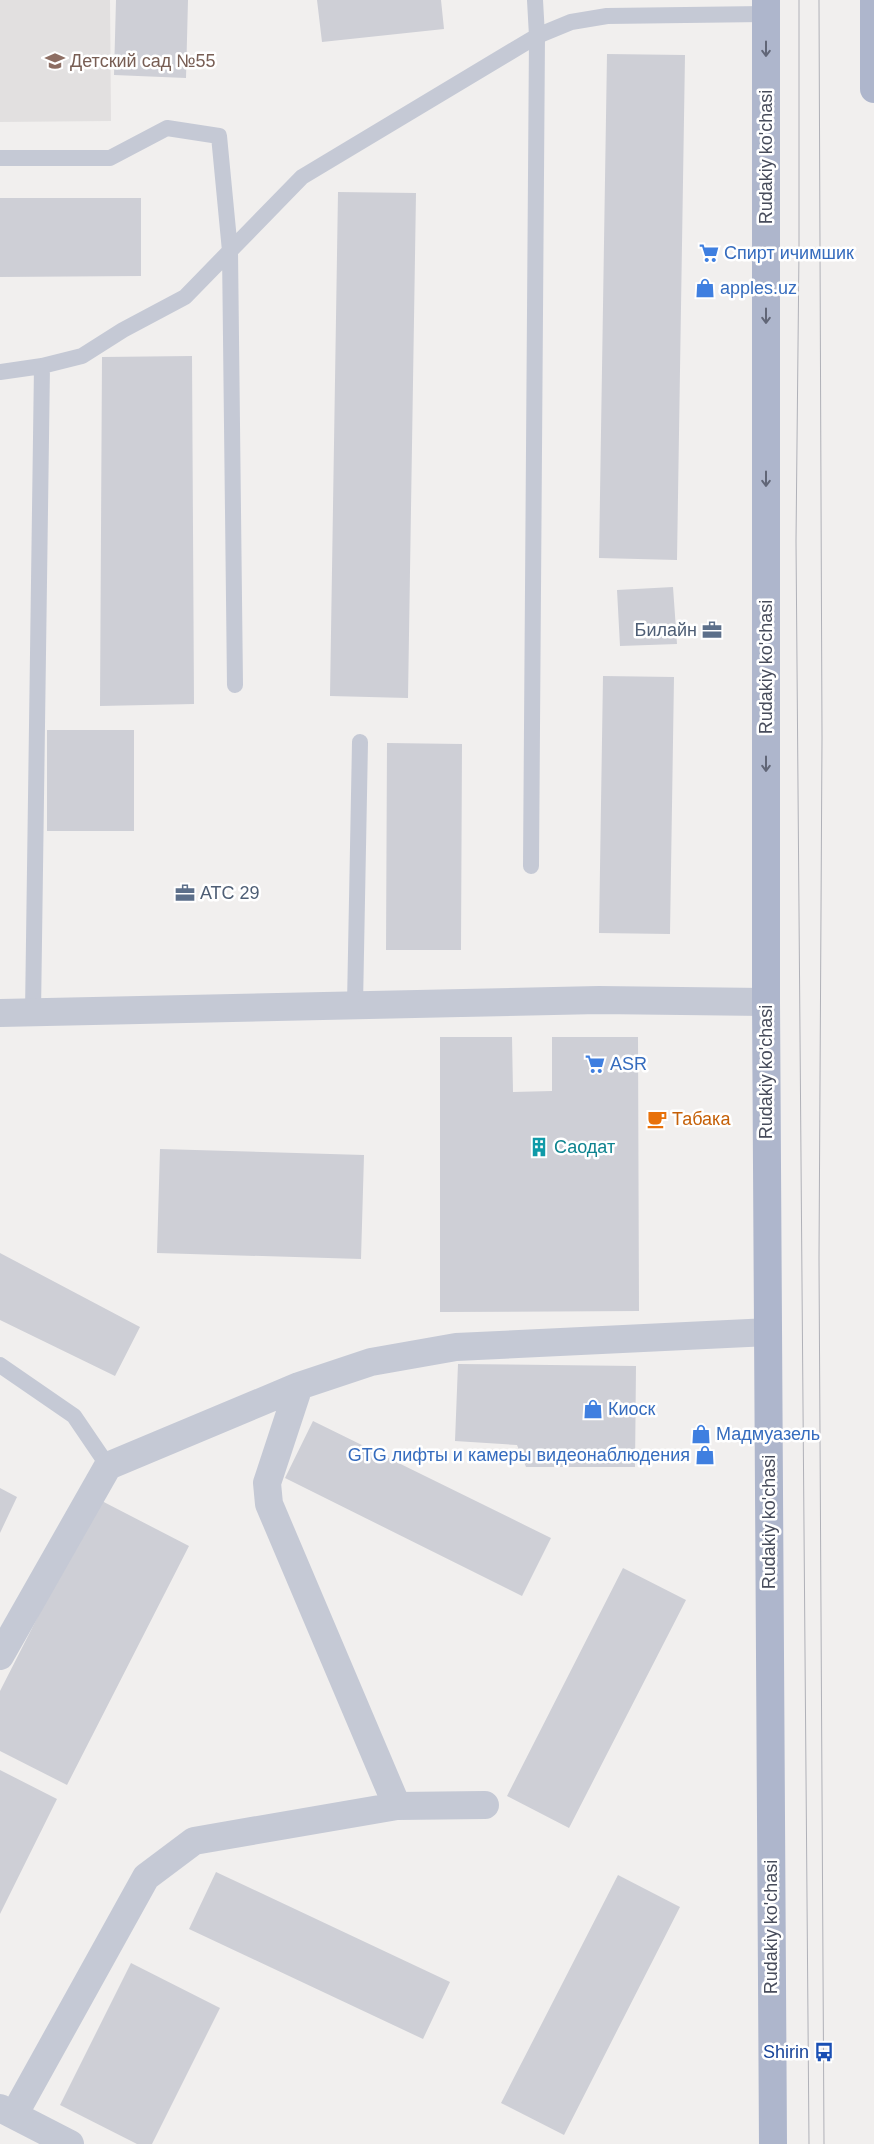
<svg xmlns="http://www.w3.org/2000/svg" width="874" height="2144" font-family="Helvetica,sans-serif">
<rect width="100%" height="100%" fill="#f1efee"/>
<path fill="#e2e0e0" d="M0,0H110L111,121L0,122Z"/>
<path fill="#cecfd6" d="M116,0H188L186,78L114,75Z
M317,0H441L444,29L322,42Z
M607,54L685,55L677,560L599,558Z
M338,192L416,193L408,698L330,696Z
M0,198H141V276L0,277Z
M192,356L194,704L100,706L102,357Z
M673,587L677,644L620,646L617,590Z
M603,676L674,677L670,934L599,933Z
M47,730H134V831H47Z
M387,743L462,744L461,950H386Z
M440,1037H512L513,1092L552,1091V1037H638L639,1311L440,1312Z
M160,1149L364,1155L361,1259L157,1253Z
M0,1253L140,1327L115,1376L0,1320Z
M458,1364L636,1366L635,1467H526L517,1445L455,1441Z
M313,1421L551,1538L522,1596L285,1478Z
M0,1488L17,1497L0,1533Z
M98,1499L189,1546L67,1785L0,1751V1691Z
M623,1568L686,1600L569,1828L507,1796Z
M0,1770L57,1799L0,1914Z
M216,1872L450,1982L423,2039L189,1929Z
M618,1875L680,1907L564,2135L501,2103Z
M131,1963L220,2008L152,2144H137L60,2105Z"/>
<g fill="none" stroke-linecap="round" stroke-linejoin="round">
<path stroke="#c5c9d5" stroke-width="16" d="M0,158H110L167,128L219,136L230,251L235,685
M0,372L42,366L82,356L123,330L185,297L302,177L537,36L571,22L607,16L766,14
M531,866L537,36L535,0
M355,1005L360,742
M33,1013L42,366
M0,1365L74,1416L108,1466"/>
<path stroke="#c5c9d5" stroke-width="28" d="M0,1013L599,1000L766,1002
M299,1386L267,1483L269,1504L397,1806
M0,1656L108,1466L299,1386L371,1362L456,1347L768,1332
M0,2108L70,2144
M14,2115L146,1877L194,1841L397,1806L485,1805"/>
<path stroke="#aeb6cc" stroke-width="28" d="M766,0V1002L773,2144
M874,0V89"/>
<path stroke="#b0b1b8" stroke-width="1" d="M799,0V251L796,541L809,2144
M819,0L822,738L819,1258L824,2144"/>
</g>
<defs><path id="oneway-shaft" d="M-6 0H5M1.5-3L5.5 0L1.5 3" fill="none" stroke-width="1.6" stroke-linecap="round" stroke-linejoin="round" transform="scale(1.25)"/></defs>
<g stroke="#616677">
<use href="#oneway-shaft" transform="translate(766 49) rotate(90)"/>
<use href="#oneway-shaft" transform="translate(766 316) rotate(90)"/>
<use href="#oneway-shaft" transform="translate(766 479) rotate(90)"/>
<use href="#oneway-shaft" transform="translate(766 764) rotate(90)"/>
</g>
<defs>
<symbol id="school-bare" viewBox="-9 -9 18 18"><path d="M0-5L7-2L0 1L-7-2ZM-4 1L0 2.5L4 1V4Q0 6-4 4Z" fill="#8d6e63" stroke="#fff" stroke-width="2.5" paint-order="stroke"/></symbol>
<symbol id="supermarket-bare" viewBox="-9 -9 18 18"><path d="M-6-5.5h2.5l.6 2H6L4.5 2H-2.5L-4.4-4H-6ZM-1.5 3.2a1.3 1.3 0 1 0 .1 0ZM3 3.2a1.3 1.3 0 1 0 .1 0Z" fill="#3f7fe0" stroke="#fff" stroke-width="2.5" paint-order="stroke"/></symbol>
<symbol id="shop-bare" viewBox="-9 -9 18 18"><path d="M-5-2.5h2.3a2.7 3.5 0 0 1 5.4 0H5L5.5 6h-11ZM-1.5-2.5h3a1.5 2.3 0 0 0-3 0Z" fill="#3f7fe0" stroke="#fff" stroke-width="2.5" paint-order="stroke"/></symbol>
<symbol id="office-bare" viewBox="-9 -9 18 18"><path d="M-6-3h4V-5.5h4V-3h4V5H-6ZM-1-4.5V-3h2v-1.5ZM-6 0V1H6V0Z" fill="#5c6f8a" stroke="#fff" stroke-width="2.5" paint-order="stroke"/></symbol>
<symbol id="cafe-bare" viewBox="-9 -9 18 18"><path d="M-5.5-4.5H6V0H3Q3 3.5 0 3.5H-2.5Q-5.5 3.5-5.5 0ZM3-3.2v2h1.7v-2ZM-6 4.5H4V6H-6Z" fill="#e8710a" stroke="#fff" stroke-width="2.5" paint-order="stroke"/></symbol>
<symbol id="building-bare" viewBox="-9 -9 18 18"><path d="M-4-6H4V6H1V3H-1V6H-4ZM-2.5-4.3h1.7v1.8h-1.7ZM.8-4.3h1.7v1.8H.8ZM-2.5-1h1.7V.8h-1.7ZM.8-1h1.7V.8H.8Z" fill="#0f9aa8" stroke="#fff" stroke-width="2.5" paint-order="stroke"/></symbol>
<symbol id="bus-bare" viewBox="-9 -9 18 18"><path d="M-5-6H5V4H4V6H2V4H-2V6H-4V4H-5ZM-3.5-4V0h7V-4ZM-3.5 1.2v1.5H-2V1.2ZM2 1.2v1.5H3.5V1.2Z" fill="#1a4fb4" stroke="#fff" stroke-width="2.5" paint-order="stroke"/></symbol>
</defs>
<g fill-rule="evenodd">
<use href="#school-bare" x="41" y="47" width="28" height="28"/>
<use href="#supermarket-bare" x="695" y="239" width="28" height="28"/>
<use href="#shop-bare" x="691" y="274" width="28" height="28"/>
<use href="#office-bare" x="698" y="616" width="28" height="28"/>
<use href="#office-bare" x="171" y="879" width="28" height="28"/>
<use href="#supermarket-bare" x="581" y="1050" width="28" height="28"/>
<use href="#cafe-bare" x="643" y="1105" width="28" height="28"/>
<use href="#building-bare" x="525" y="1133" width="28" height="28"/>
<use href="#shop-bare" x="579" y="1395" width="28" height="28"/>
<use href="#shop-bare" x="687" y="1420" width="28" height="28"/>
<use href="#shop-bare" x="691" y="1441" width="28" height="28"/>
<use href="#bus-bare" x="810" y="2038" width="28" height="28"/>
</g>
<g text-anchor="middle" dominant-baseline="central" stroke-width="5" stroke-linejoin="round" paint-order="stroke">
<g font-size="18" fill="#785e54" stroke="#fff" text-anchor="start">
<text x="70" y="61">Детский сад №55</text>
</g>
<g font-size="18" fill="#474c5b" stroke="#fff">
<text transform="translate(766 157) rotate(-90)">Rudakiy ko'chasi</text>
<text transform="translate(766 667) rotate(-90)">Rudakiy ko'chasi</text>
<text transform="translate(766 1072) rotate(-90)">Rudakiy ko'chasi</text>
<text transform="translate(769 1522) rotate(-90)">Rudakiy ko'chasi</text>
<text transform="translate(771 1927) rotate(-90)">Rudakiy ko'chasi</text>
</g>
<g font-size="18" fill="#366cbe" stroke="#fff" text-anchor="start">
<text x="724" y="253">Спирт ичимшик</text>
<text x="720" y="288">apples.uz</text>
<text x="610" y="1064">ASR</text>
<text x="608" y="1409">Киоск</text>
<text x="716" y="1434">Мадмуазель</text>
<text x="690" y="1455" text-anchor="end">GTG лифты и камеры видеонаблюдения</text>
</g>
<g font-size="18" fill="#4e5e75" stroke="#fff" text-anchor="end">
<text x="697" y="630">Билайн</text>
<text x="200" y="893" text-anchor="start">АТС 29</text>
</g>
<g font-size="18" fill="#c56008" stroke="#fff" text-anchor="start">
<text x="672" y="1119">Табака</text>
</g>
<g font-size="18" fill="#0d838f" stroke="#fff" text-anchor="start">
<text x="554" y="1147">Саодат</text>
</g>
<g font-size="18" fill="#164399" stroke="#fff" text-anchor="end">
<text x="809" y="2052">Shirin</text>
</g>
</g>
</svg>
